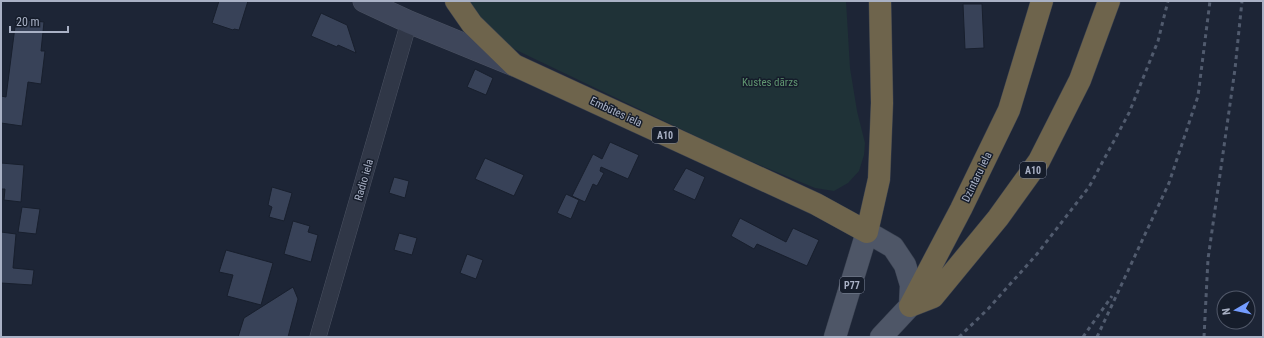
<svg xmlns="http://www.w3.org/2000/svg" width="1264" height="338" font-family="'Roboto Condensed',sans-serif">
<rect width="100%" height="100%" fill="#1d2536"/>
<path fill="#1f3237" d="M465,1H846L850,68L857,111L865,143L864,155L859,171L848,183L834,191L815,188L731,153L514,49L500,38Z"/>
<path fill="#384258" stroke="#181f2d" d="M219,1H248L239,30L234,29L233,30L212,23Z
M963,4H982L984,48L965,49Z
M321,13L347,25L356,53L338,45L337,47L311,36Z
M16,19L44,22L41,51H45L41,84L28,82L22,126L1,123V96L6,97Z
M475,69L493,78L486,95L467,87Z
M610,142L639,155L628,179L601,167L600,171L604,173L597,186L593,184L585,202L572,196L593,154L602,159Z
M485,158L524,175L514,196L475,179Z
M1,163L24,165L21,202L4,200L5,189H1Z
M686,168L705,177L695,200L673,190Z
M394,177L409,181L405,198L389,193Z
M272,187L292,193L284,221L269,217L272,207L268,205Z
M566,194L579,200L571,219L557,213Z
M22,207L40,209L36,234L18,232Z
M740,218L786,242L793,228L819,240L807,266L757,244L754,249L731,236Z
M293,221L310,226L308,232L318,235L311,262L284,254Z
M1,232L16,234L13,268L34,270L32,285L1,283Z
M399,233L417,238L412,255L394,250Z
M226,250L273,263L261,305L227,296L233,275L219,272Z
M467,254L483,260L476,279L460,273Z
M293,287L298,299L288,337H238L244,318Z"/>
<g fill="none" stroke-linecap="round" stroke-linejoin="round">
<defs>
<path id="street" d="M318,337L409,22"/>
<path id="secondary" d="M364,1L409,22L514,65"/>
<path id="primary" d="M835,337L867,232L893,247L905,265L911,285L910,306L881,337"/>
<path id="highway" d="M456,1L472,24L514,65L816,204L867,232L879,179L882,103L880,1
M910,306L933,297L998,218L1039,161L1080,80L1109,1
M910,306L961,209L1009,110L1042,1"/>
</defs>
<use href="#street" stroke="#4b5262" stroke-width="17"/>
<use href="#secondary" stroke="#4b5262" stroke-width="23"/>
<use href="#primary" stroke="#394150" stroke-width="23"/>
<use href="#highway" stroke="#383f4e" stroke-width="23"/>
<use href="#street" stroke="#303747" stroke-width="16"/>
<use href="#secondary" stroke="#3e465a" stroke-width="22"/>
<use href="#primary" stroke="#4e5667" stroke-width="22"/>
<use href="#highway" stroke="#6e644c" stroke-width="22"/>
<path stroke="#515b6e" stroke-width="3" stroke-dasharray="4 4" stroke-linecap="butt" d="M959,337L988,309L1037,254L1089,187L1129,113L1158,41L1168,1
M1083,337L1112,296
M1097,337L1169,183L1198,96L1210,1
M1204,337L1208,259L1235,69L1242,1"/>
</g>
<g text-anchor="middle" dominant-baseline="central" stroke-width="3" stroke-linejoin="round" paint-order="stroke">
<g fill="#161d2b" stroke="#7d8597" stroke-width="1">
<rect x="652" y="127" width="26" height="16" rx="3"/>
<rect x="1020" y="162" width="26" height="16" rx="3"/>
<rect x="840" y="277" width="24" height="16" rx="3"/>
</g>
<g font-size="10" font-weight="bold" fill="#a9b1c5">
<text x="665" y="135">A10</text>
<text x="1033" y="170">A10</text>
<text x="852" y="285">P77</text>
</g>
<g font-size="11" fill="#609671" stroke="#161d2b">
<text x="770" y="82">Kustes dārzs</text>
</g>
<g font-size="11" fill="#a9b1c5" stroke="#161d2b">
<text transform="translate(616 112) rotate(25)">Embūtes iela</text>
<text transform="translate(977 177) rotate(-64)">Dzintaru iela</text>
<text transform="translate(364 180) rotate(-74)">Radio iela</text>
</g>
</g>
<rect width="1264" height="338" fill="none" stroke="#a9b1c5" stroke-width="4"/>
<g transform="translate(1236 310) rotate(261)"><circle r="19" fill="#161d2b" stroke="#515869"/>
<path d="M0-3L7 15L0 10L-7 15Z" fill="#749cff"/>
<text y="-6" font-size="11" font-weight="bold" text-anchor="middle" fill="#a9b1c5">N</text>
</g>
<path d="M10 26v6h58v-6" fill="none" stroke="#a9b1c5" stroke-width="2"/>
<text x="16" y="26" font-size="12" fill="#a9b1c5" stroke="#161d2b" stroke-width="3" paint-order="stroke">20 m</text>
</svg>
